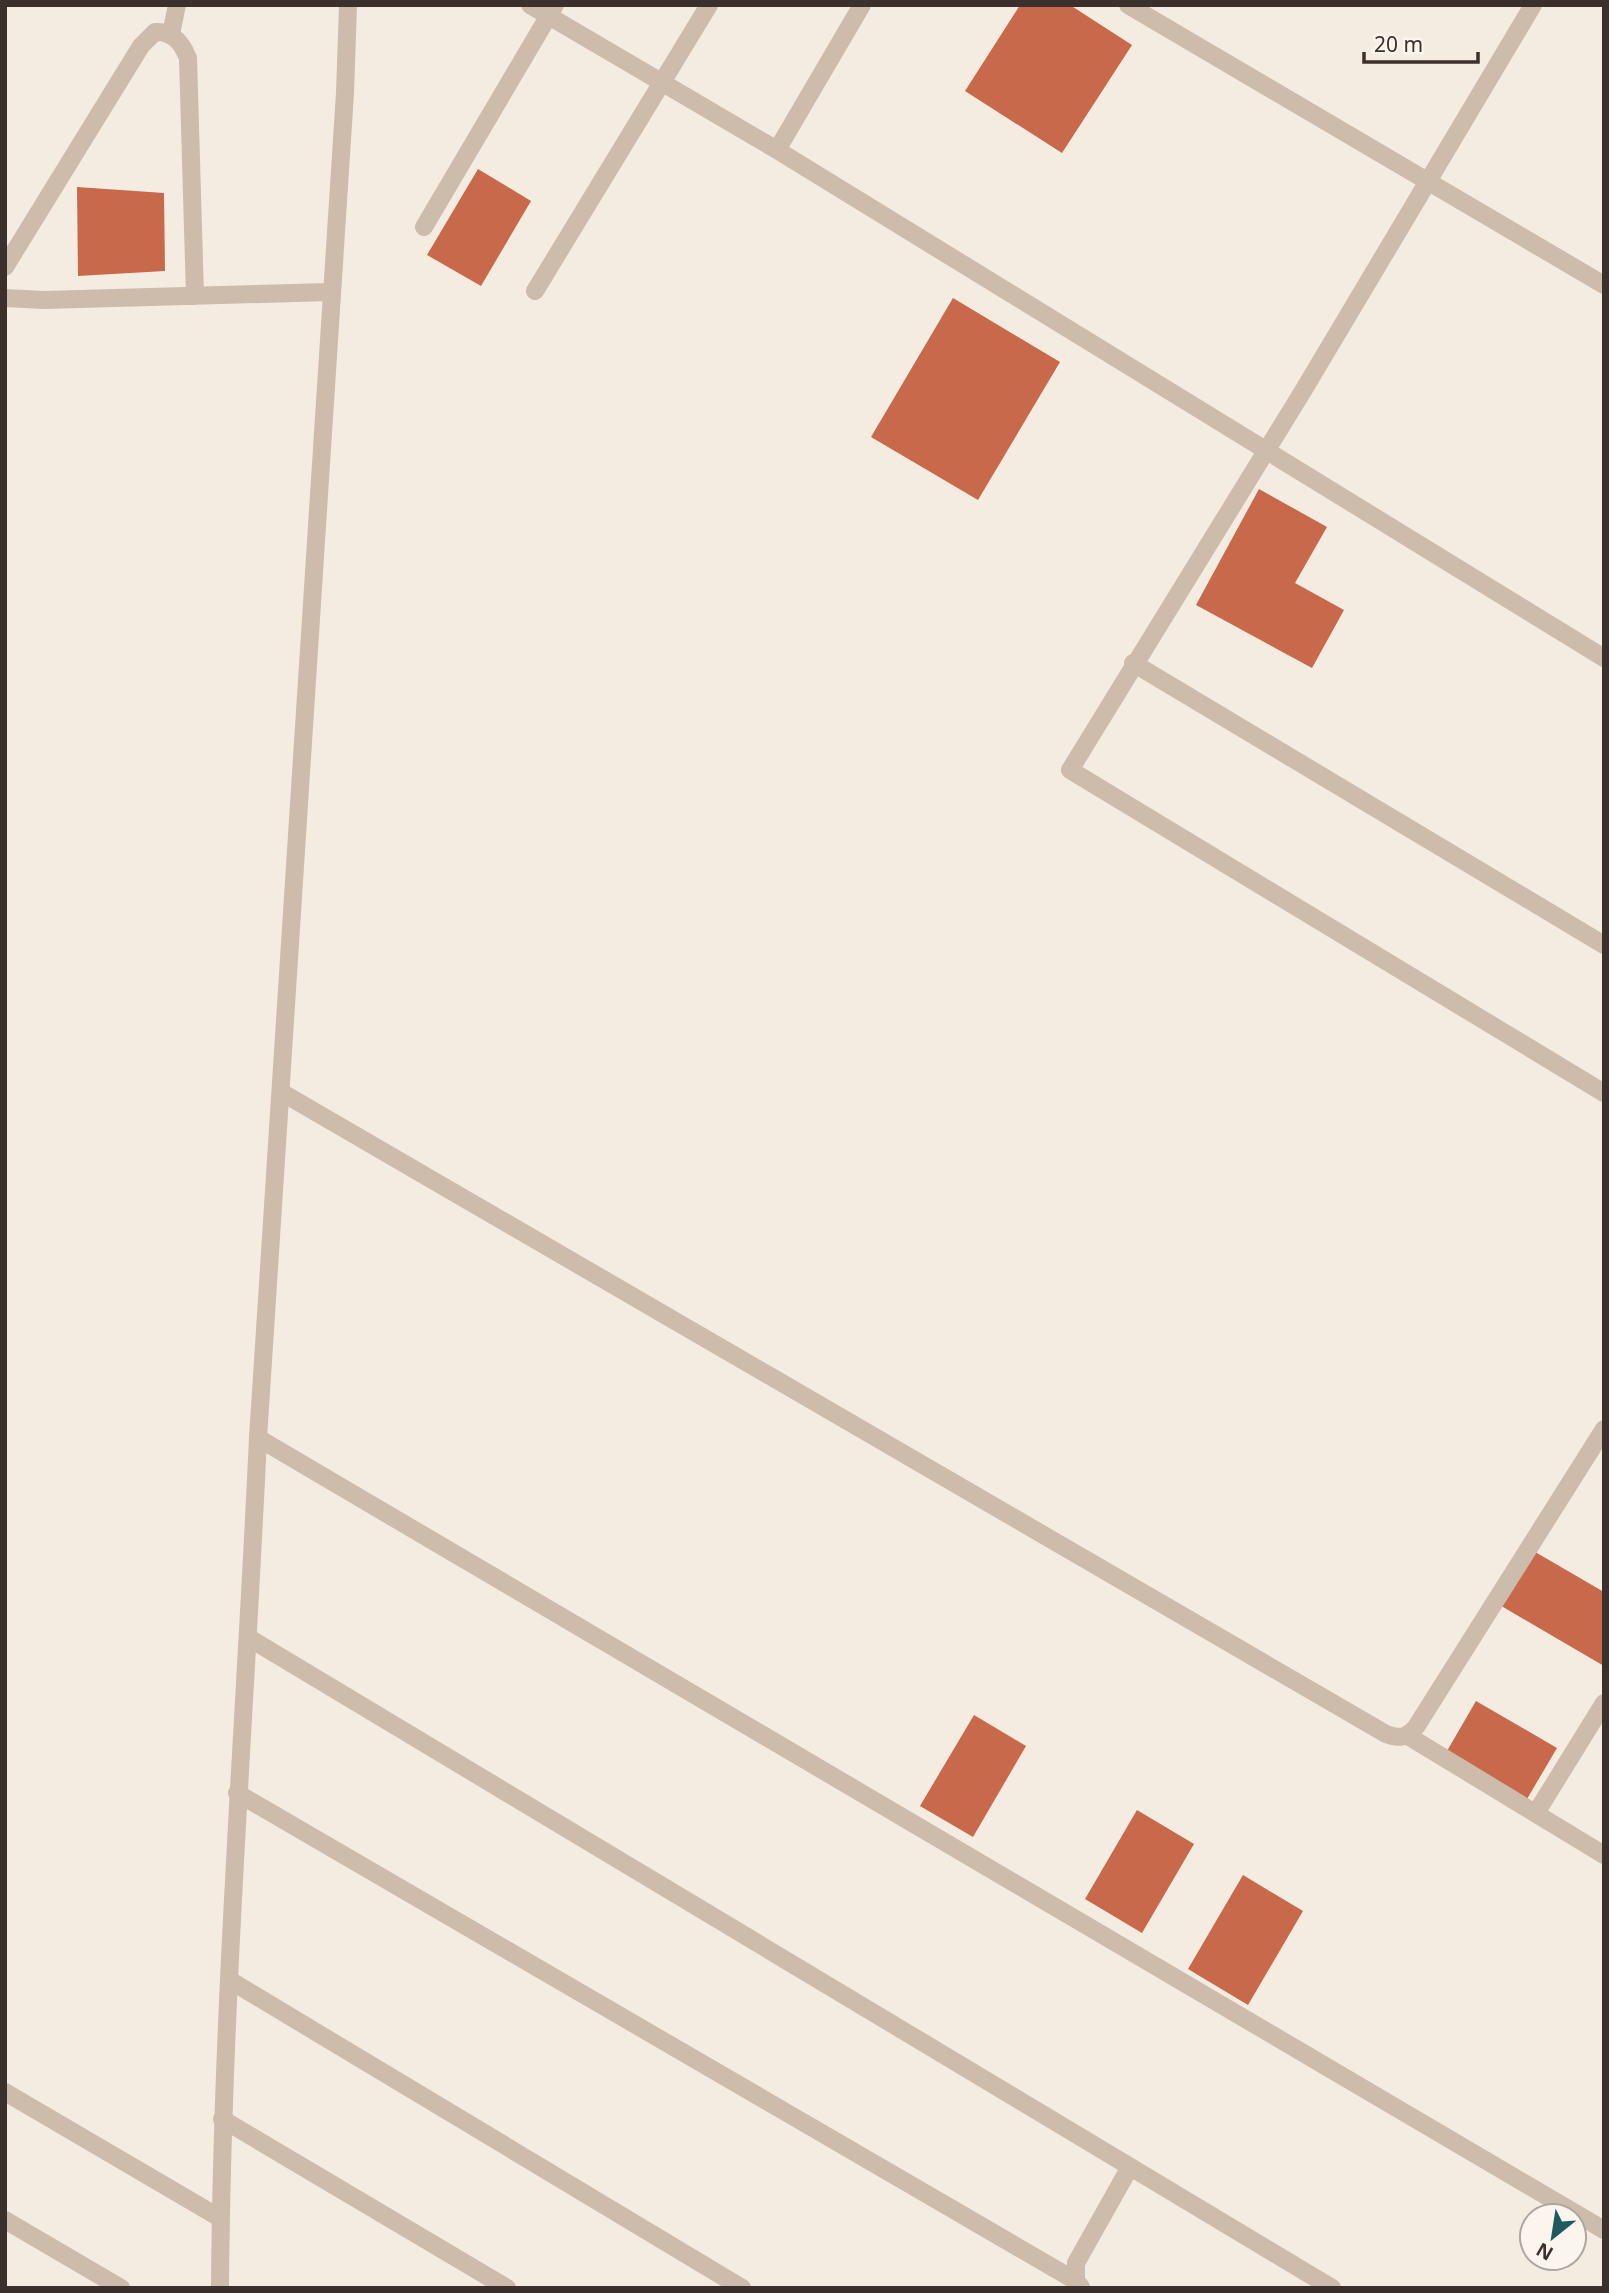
<svg xmlns="http://www.w3.org/2000/svg" width="1609" height="2293" font-family="'Noto Sans',sans-serif">
<rect width="100%" height="100%" fill="#f4ebe1"/>
<path fill="#c8694b" d="M1020,5H1070L1132,45L1062,153L965,91Z
M478,169L531,201L481,286L427,255Z
M77,187L164,193L165,271L78,276Z
M953,298L1060,362L978,500L871,437Z
M1259,489L1327,527L1295,583L1344,610L1312,668L1196,605Z
M1530,1549L1604,1592V1666L1498,1604Z
M1476,1701L1557,1748L1527,1799L1447,1751Z
M974,1715L1026,1746L973,1837L920,1806Z
M1137,1810L1194,1844L1142,1933L1085,1899Z
M1243,1875L1303,1911L1248,2005L1188,1969Z"/>
<g fill="none" stroke-linecap="round" stroke-linejoin="round">
<path stroke="#cdbbac" stroke-width="18" d="M530,5L777,150L1604,658
M1128,5L1604,285
M1533,5L1303,391L1070,770L1604,1093
M171,34L177,5
M777,150L862,5
M424,227L555,5
M5,267L141,46L155,32C173,31 182,43 188,58L195,296
M535,291L709,5
M5,298L44,300L330,292
M1133,663L1604,945
M281,1092L1386,1734C1400,1739 1406,1738 1416,1727L1604,1429
M258,1438L1604,2230
M249,1638L1332,2288
M1408,1736L1604,1855
M237,1793L1076,2281
M1536,1813L1604,1703
M231,1981L742,2288
M5,2092L220,2218
M222,2119L507,2288
M5,2220L121,2288
M1081,2287L1076,2281V2263L1130,2167"/>
<path stroke="#cdbbac" stroke-width="18" d="M220,2288C222,2004 245,1722 258,1438L345,93L348,5"/>
</g>
<rect width="1609" height="2293" fill="none" stroke="#3b302b" stroke-width="14"/>
<g transform="translate(1553 2237) rotate(210)"><circle r="33" fill="#fbf5ee" stroke="#aea6a0" stroke-width="2"/>
<path d="M0-5L12 26L0 18L-12 26Z" fill="#1f5a5e"/>
<text y="-10" font-size="19" font-weight="bold" text-anchor="middle" fill="#3b302b">N</text>
</g>
<path d="M1364 52v10h114v-10" fill="none" stroke="#3b302b" stroke-width="3.5"/>
<text x="1374" y="52" font-size="21" fill="#3b302b" stroke="#fbf5ee" stroke-width="5" paint-order="stroke">20 m</text>
</svg>
